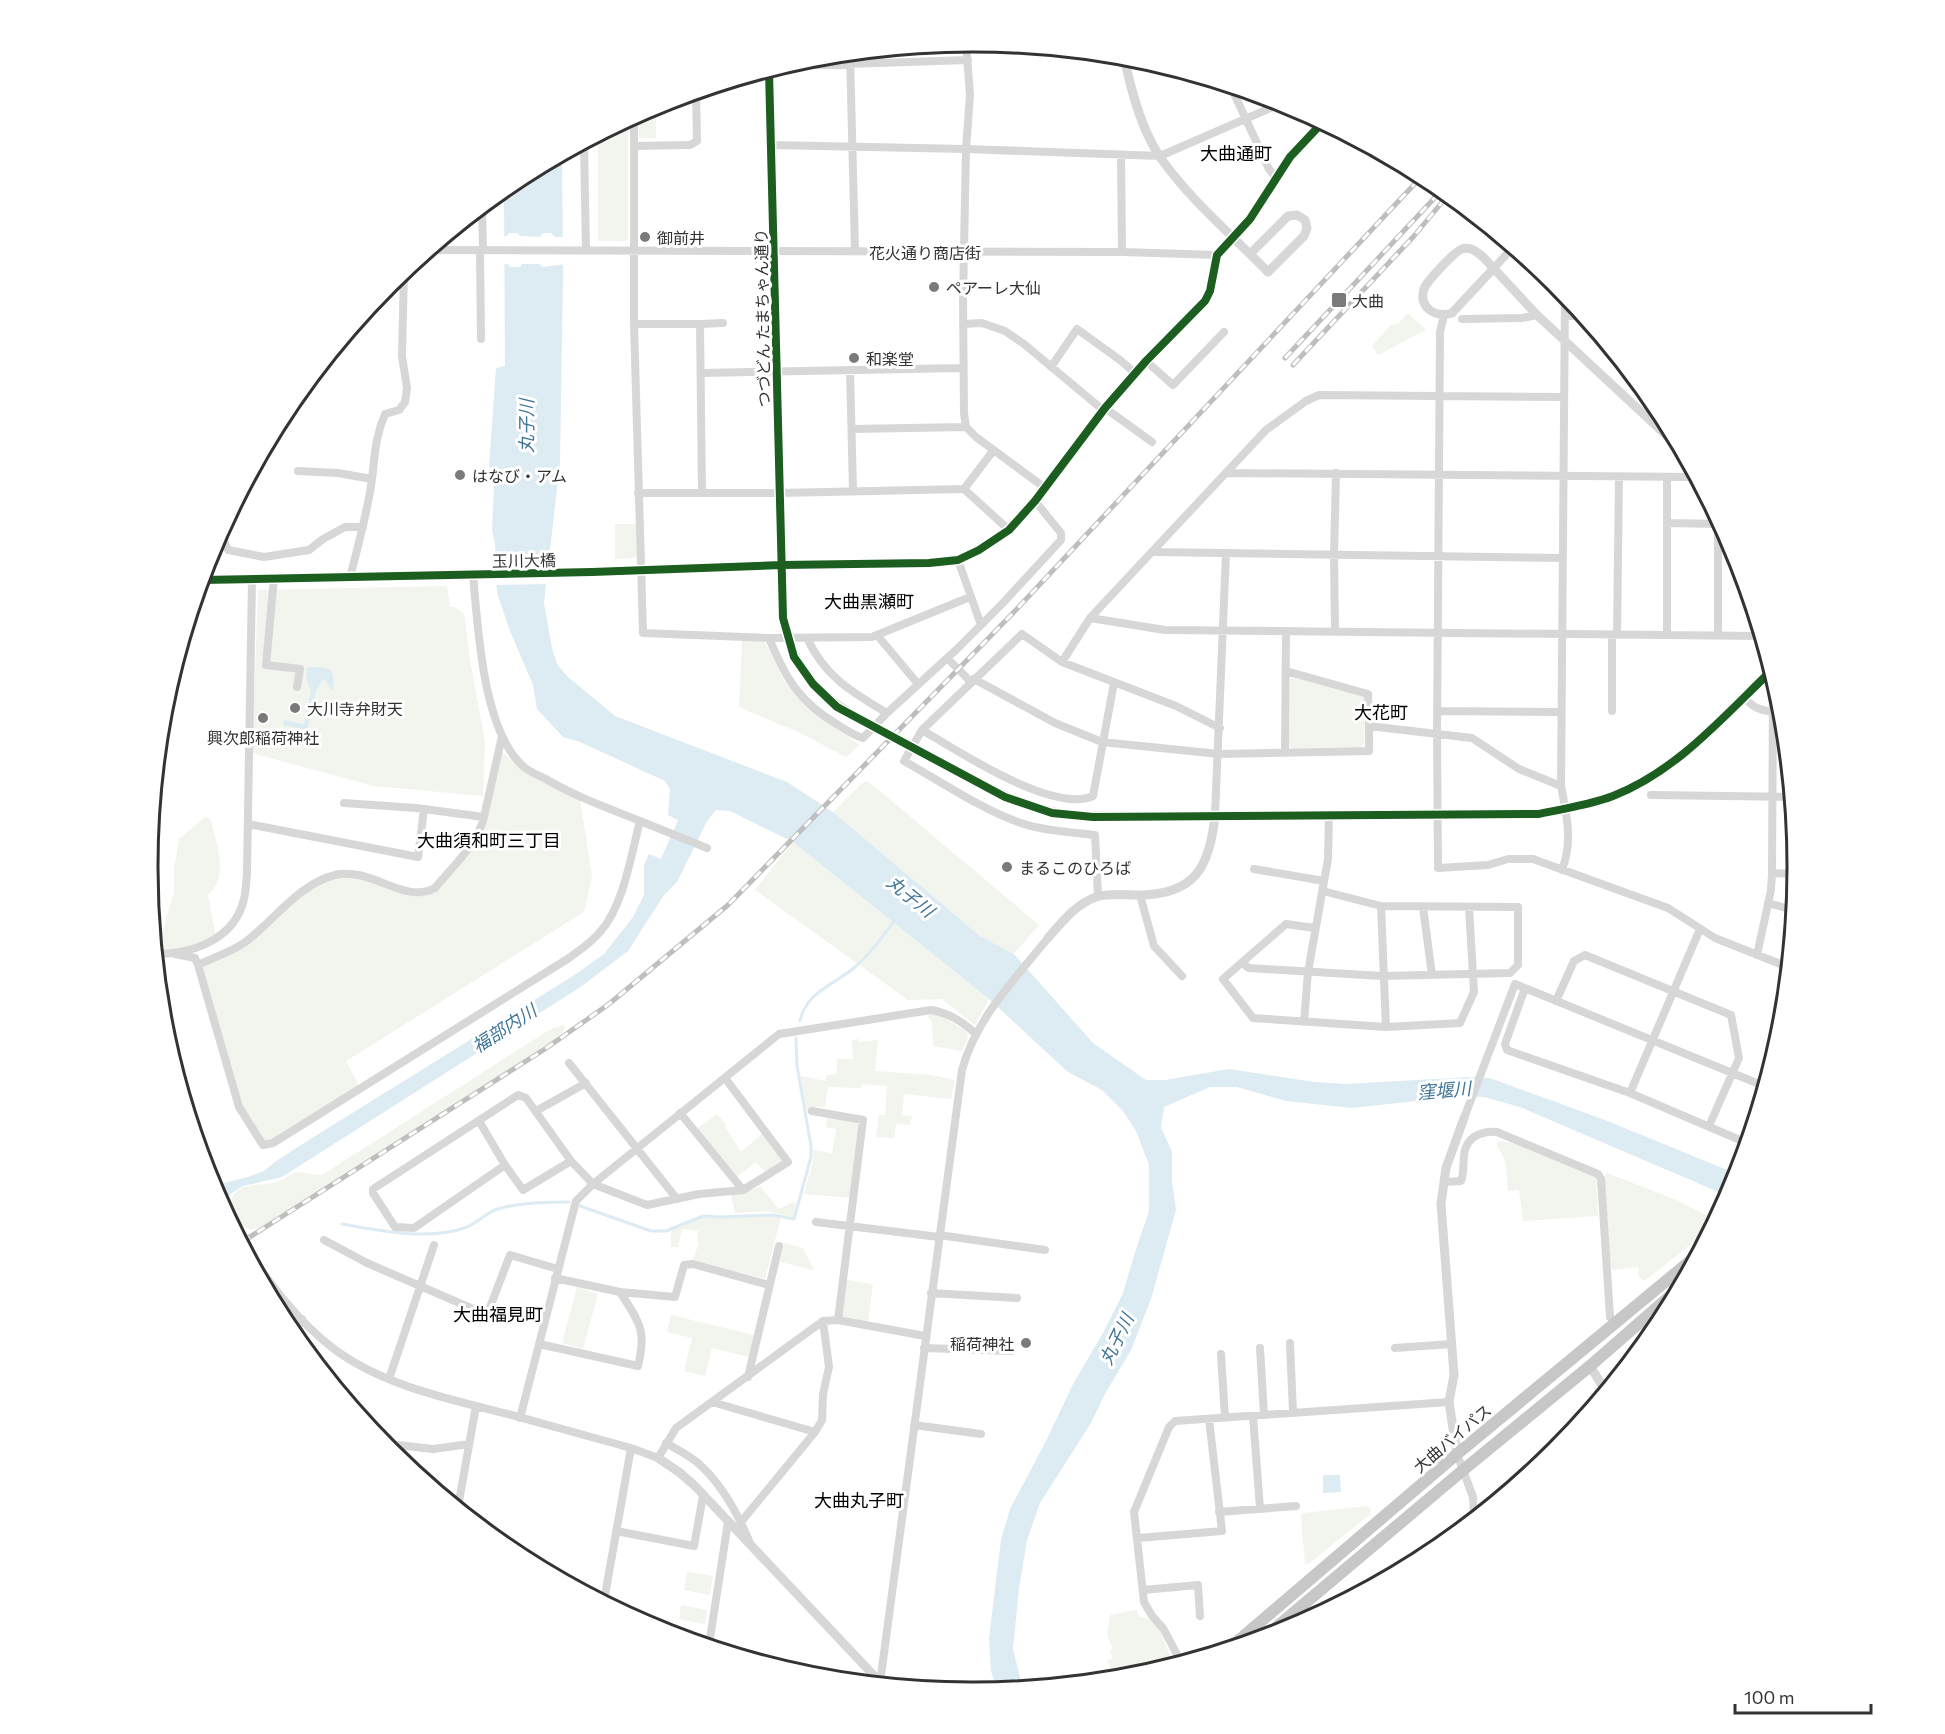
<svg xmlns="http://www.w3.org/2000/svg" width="1945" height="1734" font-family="Commissioner,'Noto Sans JP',sans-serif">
<rect width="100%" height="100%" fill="#fff"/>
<path fill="#f1f5ed" d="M656,106V138H639V115Z
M628,120V239L625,241H598V136Z
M1408,313L1426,330L1378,355L1372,346L1391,325L1398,324Z
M636,524L637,555L634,558L615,559V524Z
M447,586L450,607H454L464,614L470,660L485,742L483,796L374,786L252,753L258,590Z
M742,640L765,642C772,654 777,668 784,680C802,709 833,726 860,745L846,757L800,733L739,707Z
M1293,676L1361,694L1365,699L1364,744L1361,747L1292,748L1289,745L1290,680Z
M502,752C528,777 547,785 580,799L592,876L584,912L346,1061L359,1086L272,1142L266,1143L240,1106L201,966L241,947L306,893L322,882L349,875L428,893L478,839Z
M866,781L874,786L1039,925L1014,954L980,936L833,812L860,785Z
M205,817L211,820C216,844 230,876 208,895L215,933C204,944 176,954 160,949V940L174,892V869L179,839Z
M793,842L989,999L975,1025L942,999L908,1000L755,890Z
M931,1014L940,1015L967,1032L968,1038L962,1051L933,1046L932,1022L927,1016Z
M563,1025L566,1027L558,1038L544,1048L260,1228C255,1229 251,1230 246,1228C235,1224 225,1202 235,1193C246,1182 261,1186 274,1183C284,1181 290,1172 299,1172C307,1173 315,1175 322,1175L549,1030Z
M858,1039L859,1042L878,1040L875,1071L931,1075L955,1080L951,1099L904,1094L902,1115L912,1116L910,1125L896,1124L894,1138L876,1137L879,1115H885L887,1086L863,1084L861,1088H858L828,1087L825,1107H811L810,1113L806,1114L800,1076L826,1081V1075L837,1074V1059H853L852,1040Z
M717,1114L726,1125L725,1127L741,1152L762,1134L784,1161L765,1172L756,1162L735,1178L697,1129Z
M827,1118L854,1121L858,1124L851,1198L804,1194L813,1161V1150L832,1153L836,1129L826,1127Z
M1500,1141L1516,1143L1596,1176L1598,1216L1523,1221L1519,1190L1508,1191C1506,1174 1509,1161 1497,1147V1142Z
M1607,1173L1679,1201L1715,1220L1711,1228L1646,1280H1642L1638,1275L1639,1269L1637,1267L1613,1270L1610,1266L1604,1177Z
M760,1186L779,1209L793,1202L796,1204L793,1217L766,1211L735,1213L731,1195L745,1193Z
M743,1216L781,1217L765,1279L693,1260L699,1242L697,1240L698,1231L682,1229L678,1247H671V1230L697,1218Z
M784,1243L803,1248L814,1270L780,1262Z
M847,1280L873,1284L868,1322L845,1319L842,1316Z
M577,1287L598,1294L583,1349L562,1343Z
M671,1315L754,1335L749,1357L712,1348L705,1376L684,1371L692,1338L667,1332Z
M1368,1506L1371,1511L1369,1515L1310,1563L1305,1564L1301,1517L1303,1513Z
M687,1572L713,1576L710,1595L684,1590Z
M681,1605L707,1610L705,1624L679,1619Z
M1137,1610L1138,1615L1157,1624L1171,1658C1152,1675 1135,1676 1110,1678L1114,1676L1107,1661L1113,1658L1110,1651L1113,1649L1107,1635L1110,1615Z"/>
<path fill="#ddebf3" d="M562,156L563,274L560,462L544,603L552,648L557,664L568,677L615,716L787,782L833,812L980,936L1014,954L1093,1043L1146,1080H1165L1229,1069L1314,1082L1345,1084L1471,1077L1490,1078L1605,1120L1737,1174L1728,1196L1520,1107L1484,1097L1461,1096L1352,1108L1286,1101L1237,1087H1210L1164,1107L1161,1127L1172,1152V1182L1176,1210L1151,1299L1131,1350L1105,1394L1091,1423L1040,1503L1027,1540L1019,1588L1013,1649L1021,1681L1025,1687L997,1690L991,1671L989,1638L1001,1540L1010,1509L1047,1439L1073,1384L1103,1333L1123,1293L1136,1249L1149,1211V1165L1136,1131L1123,1111L1102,1090L1068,1072L989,999L793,842L730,811L716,810L707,821L677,882L664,895L628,951L579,988L282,1177L243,1186L220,1201L212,1186L248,1177L264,1171L276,1161L312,1138L573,976L604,954L633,917L644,895V865L649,854L661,859L678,820L668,815L670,789L665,781L580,742L563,737L537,709L533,685L510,631L497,593L495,543L492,530L494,487L498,471L489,467L496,368L505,366L504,189L514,181Z
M311,667C331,667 335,668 333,689L331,690L326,681L322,680L316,691L307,730L283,725L284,720L304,724L311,690C307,683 305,676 307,668Z
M1323,1475H1340L1341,1492L1323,1493Z"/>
<path fill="#fff" d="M509,233H518L520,236L540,237L543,233H551L555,237H566V264L542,267L540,264H522L520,267H510L508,264H502V237L507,236Z
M552,560L550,584L494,585L493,561Z"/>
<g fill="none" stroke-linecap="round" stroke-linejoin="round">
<path stroke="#ddebf3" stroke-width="3" d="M800,1021C806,992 834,985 855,967C870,955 883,936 895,920
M580,1206L651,1231H666L703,1216L720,1217L773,1215L794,1219L811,1157V1146L797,1066L796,1038
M342,1224C379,1231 430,1241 467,1227C477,1223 485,1214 495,1210C514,1203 548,1202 569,1202"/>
<path stroke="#d6d6d6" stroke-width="9" stroke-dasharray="9 4.5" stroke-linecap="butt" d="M867,723L923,752"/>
<path stroke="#d7d7d7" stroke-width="8" d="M966,43L970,95L966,149L963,300L964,413L966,427L976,437L1045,488
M850,54L855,251
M786,66L968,60
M1231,87L1269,169L1277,179
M634,117V146L690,145L697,141L696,93
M584,144L586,250
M771,145L966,149L1160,156L1282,103
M634,146V324L643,633L769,638L872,637L970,597
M1121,155L1122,252
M1403,166V167
M482,207L483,250
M430,250L1122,252L1217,255
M480,250L481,339
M1494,268L1512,248
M1444,315L1440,332L1437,733L1438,868L1488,865L1508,859H1533L1668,908L1715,938L1788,967
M1565,316H1583
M1462,319L1522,318L1537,315
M634,324H700L702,493
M700,324L723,323
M963,324L982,323L1005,331L1024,344L1103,410
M1146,361L1173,385L1224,332
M1051,367L1077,329L1120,360L1135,373
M850,370L853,491
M701,373L962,368
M1105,408L1152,442
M852,429L966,427
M298,471L338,473L372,479
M1227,473L1695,477
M964,489L993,451
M638,493H779L964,489L1009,530
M1667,523L1718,524V635
M215,543L225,544L222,529
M225,544L228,550L264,557L309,550L323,539L345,527H363
M1154,552L1563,558
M958,560L981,625
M350,577C358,547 366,517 371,486C375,460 374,439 385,414L399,410L405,402L407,388L402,356L404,271
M274,578L266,665L300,669L297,687
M1090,618L1165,630L1760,636
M1335,631L1334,555L1336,473
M877,635L918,684
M1612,635V711
M1617,635L1619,477
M1667,635V477
M769,638C786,679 799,702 838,725C846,730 854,736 863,738L887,713C852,692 825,677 807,638
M947,658L971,682
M1062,662L1090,618L1266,430L1306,401L1319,395L1564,397
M1286,671L1368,694L1369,726L1472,738L1519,769L1561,786
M974,679L1055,723L1102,742L1219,754L1369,751V726
M1744,697C1753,708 1760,710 1773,712
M1438,711L1561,712
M887,713L957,649L1003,603L1061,540V533L1035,501
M922,730L1022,634L1062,662L1176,706L1220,728
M1285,751L1286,631
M1651,795L1791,797
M344,803L416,808L484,817L502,736
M1215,815L1226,553
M640,821L707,848
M248,824L418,857L424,809
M1254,869L1324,881
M1562,870C1573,840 1567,818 1561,786L1565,295
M1772,873L1797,874
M1140,895L1154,946L1182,976
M1098,896L1095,835C1070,832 1043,831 1018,822C981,809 940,781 904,761L922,730C958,751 1053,814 1093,796L1114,683
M1768,903L1793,910
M1381,906L1386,1027
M1423,907L1432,975
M1315,928L1286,924L1223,979L1253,1018L1386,1027L1460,1023L1474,992L1469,907
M156,954C193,954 235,939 244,899C246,891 246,883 247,875L252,578
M175,954L195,958L198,965C212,958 231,952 244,943C273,922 298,884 335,875C371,866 404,905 435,888C453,866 477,845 484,817
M1757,955L1771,890L1772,873L1773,691
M1242,963L1249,968L1382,976L1510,973L1518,965V907L1381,906L1323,891
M198,965L239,1107L263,1145L273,1143L569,958C580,950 592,942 601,931C624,904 631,855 640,821C608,808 574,796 544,778C537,775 529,771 524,767C482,731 478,626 473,575
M1525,988L1505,1044L1507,1050L1630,1093L1747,1143
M1556,1001L1574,961L1585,955L1731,1015L1739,1058L1709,1126
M1304,1022L1308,972L1328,859L1329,815
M569,1063L677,1199
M1630,1093L1700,929
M518,1095L526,1098L571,1161L523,1190L505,1165L414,1228L395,1227L373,1193V1189Z
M536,1111L586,1083
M812,1111L863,1120L838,1320
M680,1113L743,1190
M1464,1118L1515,984L1764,1086
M479,1121L505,1165
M571,1161L593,1184L647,1205L699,1194L743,1190L788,1162L725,1078
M1444,1182L1461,1181C1467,1166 1458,1149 1474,1137C1482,1132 1488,1131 1497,1132L1598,1174L1601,1179L1610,1317
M816,1222L939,1237
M939,1235L1045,1250
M324,1240L367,1263L487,1315L510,1255L558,1269
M242,1243C268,1281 297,1321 334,1349C384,1386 449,1399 508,1414C549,1425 590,1437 631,1448L658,1458L676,1428L823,1321L838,1320L925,1336
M620,1292L675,1297L684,1265L693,1264L769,1285
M931,1293L1017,1298
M295,1335L302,1319
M1290,1343L1293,1413
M539,1344L638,1366C647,1329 639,1322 620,1292L555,1278
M924,1348L1011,1351
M1260,1348L1264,1415
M1395,1348L1451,1344
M1221,1354L1225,1418
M748,1377L779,1246
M389,1379L434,1245
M712,1402L815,1432
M1253,1416L1260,1508
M520,1418L576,1201L593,1184L779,1034L931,1010C949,1013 961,1021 975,1033
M914,1425L981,1434
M666,1443C676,1449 689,1455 698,1463C722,1484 738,1514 750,1543
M389,1444L433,1449L469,1444
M1457,1454L1473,1497L1474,1518
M458,1507L476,1406
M1219,1512L1296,1506
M741,1522L815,1432L822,1420L823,1394L829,1367L823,1321
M616,1531L694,1546L703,1496
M1138,1538L1222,1531L1209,1419
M1143,1590L1198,1585L1200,1616
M604,1601L631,1448
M709,1645L728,1522
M1181,1662L1163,1628L1152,1616L1144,1602L1134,1512L1169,1427L1175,1421L1449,1402
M880,1683L962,1070C976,1018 1015,979 1048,938"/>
<path stroke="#d7d7d7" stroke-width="9" d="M1124,57C1131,90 1141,129 1160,157C1190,200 1232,235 1268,272L1304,236L1307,228L1305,220L1297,215L1288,216L1250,254
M769,71L783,618C796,675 818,696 867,723
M1494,268L1452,313C1436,318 1418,308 1424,289C1426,282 1455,251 1462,249C1470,246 1477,252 1483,257L1537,315L1680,448
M202,580L592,572L781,565L929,563L958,560L979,550L1009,530L1035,501L1105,408L1146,361L1205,301L1210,291L1217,255L1250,219L1290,157L1322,123
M923,752C974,780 1018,809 1077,816L1538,814C1563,809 1589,805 1613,796C1677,771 1723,717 1771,671
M1048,938C1062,922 1076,904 1096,897C1109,893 1125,895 1138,895C1195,895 1210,867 1215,815
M1590,1366L1605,1390
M1457,1454L1449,1402L1454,1375L1441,1204L1446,1168L1464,1118
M658,1458L679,1472L695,1486L880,1682"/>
<path stroke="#c7c7c7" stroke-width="12" d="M1266,1636L1462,1471L1590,1366L1677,1290
M1232,1646L1457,1454L1695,1257"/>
<defs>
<path id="rail" d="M1285,358L1442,190
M1293,365L1414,236L1448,195
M242,1242L545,1049L609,1004L728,905L1014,612L1422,176"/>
</defs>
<use href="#rail" stroke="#bebebe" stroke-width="5"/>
<use href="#rail" stroke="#fff" stroke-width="3" stroke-dasharray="9" stroke-linecap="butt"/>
<defs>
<path id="cycleway" d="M769,71L783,618L794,657L813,684L837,707L1005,797L1052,813L1093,817L1538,814C1563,809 1589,805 1613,796C1677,771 1723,717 1771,671
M202,580L592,572L781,565L929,563L958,560L979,550L1009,530L1035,501L1105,408L1146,361L1205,301L1210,291L1217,255L1250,219L1290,157L1322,123"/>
</defs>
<use href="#cycleway" stroke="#fff" stroke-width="11"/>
<use href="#cycleway" stroke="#1b5e20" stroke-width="8"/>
</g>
<g fill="#7a7a7a" stroke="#fff" stroke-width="2">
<circle cx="645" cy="237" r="6"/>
<circle cx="934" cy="287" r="6"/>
<rect x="1331" y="292" width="16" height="16" rx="3"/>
<circle cx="854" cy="358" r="6"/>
<circle cx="460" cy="475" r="6"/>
<circle cx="295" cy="708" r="6"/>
<circle cx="263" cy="718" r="6"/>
<circle cx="1007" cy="867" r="6"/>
<circle cx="1026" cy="1343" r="6"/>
</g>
<g text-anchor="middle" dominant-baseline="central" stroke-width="6" stroke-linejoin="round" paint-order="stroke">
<g font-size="16" fill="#333" stroke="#fff" text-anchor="start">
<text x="657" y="237">御前井</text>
<text x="946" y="287">ペアーレ大仙</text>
<text x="1352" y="300">大曲</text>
<text x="866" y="358">和楽堂</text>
<text x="472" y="475">はなび・アム</text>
<text x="307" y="708">大川寺弁財天</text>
<text x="263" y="737" text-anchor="middle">興次郎稲荷神社</text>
<text x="1019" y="867">まるこのひろば</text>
<text x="1014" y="1343" text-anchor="end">稲荷神社</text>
</g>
<g font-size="16" fill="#333" stroke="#fff">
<text x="925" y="252">花火通り商店街</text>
<text transform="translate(762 318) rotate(-91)">つづどん たまちゃん通り</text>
<text transform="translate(524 560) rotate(-1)">玉川大橋</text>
<text transform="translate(1452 1438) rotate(-40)">大曲バイパス</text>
</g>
<g font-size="18" fill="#000" stroke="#fff">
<text x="1236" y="153">大曲通町</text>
<text x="869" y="601">大曲黒瀬町</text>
<text x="1381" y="712">大花町</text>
<text x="489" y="840">大曲須和町三丁目</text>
<text x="498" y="1314">大曲福見町</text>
<text x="859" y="1500">大曲丸子町</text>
</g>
<g font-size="18" font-style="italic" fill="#3f7597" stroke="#fff">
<text transform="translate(526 426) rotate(-90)">丸子川</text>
<text transform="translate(911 896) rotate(39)">丸子川</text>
<text transform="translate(504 1028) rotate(-33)">福部内川</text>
<text transform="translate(1444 1090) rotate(-5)">窪堰川</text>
<text transform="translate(1116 1339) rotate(-64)">丸子川</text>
</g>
</g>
<path d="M0 0H1945V1734H0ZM972 52H973A814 814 0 0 1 1787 866V868A814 814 0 0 1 973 1682H972A814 814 0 0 1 158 868V866A814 814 0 0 1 972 52Z" fill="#fff" fill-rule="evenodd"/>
<path fill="none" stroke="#333" stroke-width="3" d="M972 52H973A814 814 0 0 1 1787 866V868A814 814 0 0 1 973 1682H972A814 814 0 0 1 158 868V866A814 814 0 0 1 972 52Z"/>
<path d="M1735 1704v9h136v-9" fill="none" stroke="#333333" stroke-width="3"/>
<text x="1744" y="1704" font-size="18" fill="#333333" stroke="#ffffff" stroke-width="4.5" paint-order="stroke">100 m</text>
</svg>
